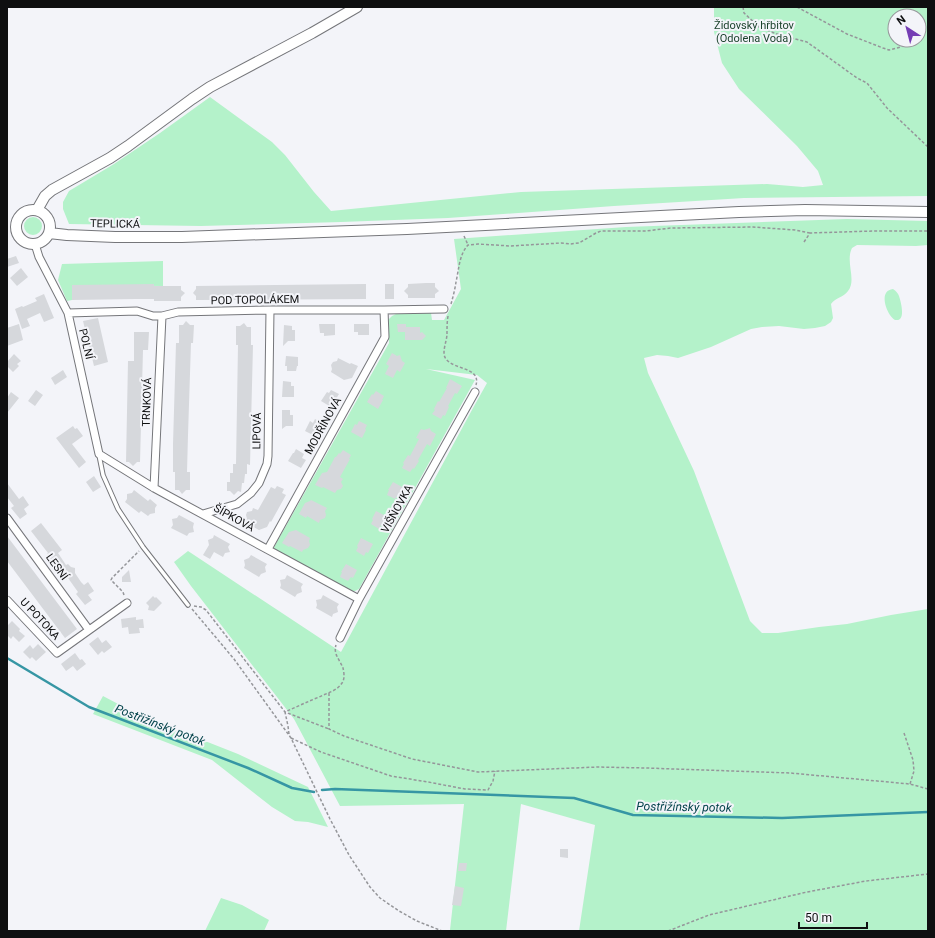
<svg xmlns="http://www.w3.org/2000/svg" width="935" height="938" font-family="Roboto,sans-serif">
<rect width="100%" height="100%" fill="#f3f4f9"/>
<path fill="#b4f2ca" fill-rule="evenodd" d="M714,7H928V196L744,198L614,206L448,218L341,222L201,226L69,224L63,209V202L69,191L114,164L160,133L210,97L272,142L285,155L314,192L331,211L521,192L767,184L803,187L823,185L818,171L797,146L739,89L722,63L714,32ZM895,16H919V40H895Z
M24 226a9 9 0 1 1 18 0a9 9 0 1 1-18 0Z
M847,219L928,221V245L916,246L857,245L852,248C845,262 857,280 848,291C844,297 835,298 831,304L833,318L831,322L825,326L815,328L804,329L779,326L762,327L751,329L711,347L678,358L668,356L657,355L644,358L648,373L694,471L750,621L762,633H778L819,627L847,624L891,615L928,609V931H579L595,825L521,804L506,931H454L450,930L464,804L340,806L294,719L191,586L174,562L188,551L341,652L473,408L487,383L477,375L426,369L475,380L359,589L355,591H351L273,549L389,343L388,320L392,316L396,314L431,313L432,320H444L461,289L454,239L626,227Z
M163,261V286L72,285V300L67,301L58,280L62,264Z
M893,289C896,291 898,293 899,296C901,302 906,321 896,320C889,319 876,291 893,289Z
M103,696L139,715L238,754L308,787L328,827L308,822L295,821L272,807L212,760L93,714Z
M221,898L242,905L269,920L264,931H205Z"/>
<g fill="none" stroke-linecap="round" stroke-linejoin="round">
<path stroke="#3696a4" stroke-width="2.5" d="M7,658L89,707L248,768L292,788L314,792
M322,790L335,789L574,798L633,815L782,818L928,812"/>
</g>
<path fill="#d6d8dc" d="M16,256L19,263L7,267V259Z
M21,268L28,277L17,286L10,278Z
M426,283H435V287L439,291L435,294V298H408V295L404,291L408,287V284Z
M154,284V286H181V290L185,293L181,297V301H154V299H136L72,300V285Z
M366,284V299L196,300V296L193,293L196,289V286Z
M385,284H394V299H385Z
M44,294L54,318L44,322L40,313L27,319L30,326L22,329L15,309L22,306L23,307L37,301L35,298Z
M98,318L108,362L94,366L83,321Z
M186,321L190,325H194L193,343H191L188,435L187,472H190V490H186L182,494L179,490H175V472H173V444L176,343H179V325H183Z
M244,323L247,327H251V345H253L250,465L247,464V474H245L244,483H242L241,492L238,491L234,495L230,491H227V482H230V473H233V464H236L238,345H236V326H240Z
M19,324L23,340L7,346V328Z
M319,324H335V335L324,336V333H320Z
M354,324H369V335H358V332H354Z
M397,324H406V327H420V333L422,332L426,336L422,340H405V332H398Z
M284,325L292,326V330H295V341H288L283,346Z
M134,332H149L148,350H143L140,462H137L133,466L129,462H126L128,361H134Z
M392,353L397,356L400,355L402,361L405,363L400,372L397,370L393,378L385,374L389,366L386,364Z
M14,354L21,361L17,364L19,366L13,372L7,366V362Z
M286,356L298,357V366H297L296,371H287V366H285Z
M338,358L350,364L351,363L358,366L352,378L344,380L331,372L332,369L331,365L333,362L337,361Z
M63,370L67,377L55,385L51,378Z
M450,379L462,386L457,394L455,393L448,406L449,407L445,416L443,415L441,419L432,414L435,410L434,409L438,401L439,402L447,388H446Z
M283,381L291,382V386H294V397H282Z
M36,390L43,395L35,406L28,401Z
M331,390L339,394L331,407L321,401L327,392L329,393Z
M376,391L384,396L382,400H383L378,409L367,402L372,394L373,395Z
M11,392L19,398L7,413V398Z
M282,410H290V415H293V426H286L282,429Z
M315,419L322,423L315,436L305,431L310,421L313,423Z
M359,421L367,425L365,429L366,430L362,438L351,432L355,424L357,425Z
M73,426L75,429L77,428L83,436L72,444L86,462L79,468L56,438Z
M430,428L431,431L436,434L430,446L427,444L418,460L419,461L414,469L413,468L410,472L402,468L404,464L403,463L408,455L410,456L419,439L416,438L421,429L424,430Z
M296,449L304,454L302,458L306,460L301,468L288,461L293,453H294Z
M343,450L351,455L349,459H350L340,477L343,479L341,482L343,486L341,489L337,490L335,493L323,487L322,488L315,485L322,473L327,472L335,457H336L339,453L340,454Z
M94,476L101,487L93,492L86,482Z
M393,482L404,488L399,496L398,495L395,499L387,495L389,490H388Z
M7,483L19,499L23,496L29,505L24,509L27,514L20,519L11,508L14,506L7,497Z
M277,486L284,489L282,493L286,495L271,522L270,521L267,527L259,530L245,522L247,519L246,515L247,512L252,511L253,508L258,510L271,487L275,489Z
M134,490L148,501L150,499L157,505L155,508V513L150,514L148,516L141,511L139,513L125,502L127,499V494L132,493Z
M311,500L327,508L325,511L326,515L325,518L320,520L319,523L307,516L306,518L299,514L305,503L310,501Z
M376,511L388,517L383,526L381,525L379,529L371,524L373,520L372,519Z
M179,515L194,523L193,527L194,532L189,533L187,536L171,528L173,525L172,519L177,518Z
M41,523L62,550L58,553L66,565L68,564L71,567L75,568V573L81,582L84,585L88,582L94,591L88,595L92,600L85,605L76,594L78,592L68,578L66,580L47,554L48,553L31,531Z
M296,530L310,538L309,541L310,545L308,548L303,550L302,552L290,546L289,547L282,543L289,532Z
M214,535L230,544L228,547L230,552L225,553L223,557L214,552L210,559L203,555L209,545L208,540L213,538Z
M7,536L77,629L65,638L7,561Z
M361,538L373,544L368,553L366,552L364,556L356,551L358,547L357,546Z
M251,555L267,564L265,567L266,572L261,574L259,577L244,568L245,565L244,560L249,558Z
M346,564L357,570L353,578L351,577L348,581L340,577L342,572H341Z
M129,570L131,582H122V577Z
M287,575L303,584L301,587L302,592L297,594L295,597L280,588L281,585L280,580L285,579Z
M323,595L339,604L337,607L338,612L333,614L332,617L316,608L317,605L316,600L321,599Z
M153,596L155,598L156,597L162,603L154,611L148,610L149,606L146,603Z
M136,617V620L143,619L144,628H139L140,633L129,634L128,627L122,628L121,619Z
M12,621L20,629L19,631L25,636L19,642L13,636L11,639L7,635V626Z
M98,637L102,643L106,640L112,647L104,653L102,651L98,655L89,644Z
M38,644L46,652L36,661L32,657L30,659L23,652L30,645L33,649Z
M75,653L80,660L82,659L86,664L77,671L73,666L66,671L61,664Z
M560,849H568V858L560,857Z
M459,863H467L466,871H458Z
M455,886L464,888L461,906L452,905Z"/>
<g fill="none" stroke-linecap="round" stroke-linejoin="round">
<defs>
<path id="service" d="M99,455L103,475L118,509L143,547L188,605"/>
<path id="minor" d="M35,244L39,257L68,313L99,454L154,488L359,599
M68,313L137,311L153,316H162L178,312L270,310H384L444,309
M154,488L162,316
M203,514L237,504L251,493L259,483L267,464L268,456L270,310
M7,518L89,630
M268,549L385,337L384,310
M7,600L57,653L127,603
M340,638L359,599L475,392"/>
<path id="secondary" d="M37,210L45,196L52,190L110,158L128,146L192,99L210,87L312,33L357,7
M16 227a17 17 0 1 1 34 0a17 17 0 1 1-34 0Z
M49,233L67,235L115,237H182L407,229L739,212L805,210L928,212"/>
</defs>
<use href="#service" stroke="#75767a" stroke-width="5.5"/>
<use href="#minor" stroke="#75767a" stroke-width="9"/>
<use href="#secondary" stroke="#75767a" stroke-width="12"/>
<path stroke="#95969a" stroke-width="1.5" stroke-dasharray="3 2" stroke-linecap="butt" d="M743,7L744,13L759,27L777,34L807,42L857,78L867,83L887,108L928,147
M797,7L847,34L883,48L889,50L901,47L912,40
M919,36L928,30
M464,236L468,245
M804,242L810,233L874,231H928
M451,304C453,297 455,289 456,282C459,269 459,255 468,245L478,244L510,246L561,243L570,244L579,243L596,233L601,231H646L671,228L753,227L795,230L810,233
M448,316C447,322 447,328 447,334C447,341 441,353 446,359C454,370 481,367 476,385
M124,595L123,592L111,580L112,578L139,551
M194,606L201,607L206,610L285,712L329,729
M192,609L234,659L291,738L330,819L349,855L370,887L380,898L399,911L417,921L442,931
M329,693V729L344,736L412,759L478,772L598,767L646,768L790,773L910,784L928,789
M904,733L913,760L914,771L910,784
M289,734L288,726L285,712C296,707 307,702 319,697C327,693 337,691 342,683C345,679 344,672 343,668C340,660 333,654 336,645
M291,738L321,752L391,776L428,782L465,789L488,790L493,781L495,771
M668,931L709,915L807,892L866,881L928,874"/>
<use href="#service" stroke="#fff" stroke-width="3.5"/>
<use href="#minor" stroke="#fff" stroke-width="7"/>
<use href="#secondary" stroke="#fff" stroke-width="10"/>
</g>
<g text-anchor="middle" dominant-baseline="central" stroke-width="4" stroke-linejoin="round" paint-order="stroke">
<g font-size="11" fill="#1c432d" stroke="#f3f4f9">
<text x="754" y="25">Židovský hřbitov<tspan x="754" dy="13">(Odolena Voda)</tspan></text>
</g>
<g font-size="11" fill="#0e0f10" stroke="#f3f4f9">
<text transform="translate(115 224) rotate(1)">TEPLICKÁ</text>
<text transform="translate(255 300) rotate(-1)">POD TOPOLÁKEM</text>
<text transform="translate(86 344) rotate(77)">POLNÍ</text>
<text transform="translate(147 402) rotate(-88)">TRNKOVÁ</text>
<text transform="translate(323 426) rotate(-61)">MODŘÍNOVÁ</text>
<text transform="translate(257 431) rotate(-89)">LIPOVÁ</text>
<text transform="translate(397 509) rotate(-61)">VIŠŇOVKA</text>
<text transform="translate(234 518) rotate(29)">ŠÍPKOVÁ</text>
<text transform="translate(57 567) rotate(54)">LESNÍ</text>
<text transform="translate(40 619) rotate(47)">U POTOKA</text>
</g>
<g font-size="12" font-style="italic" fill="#04434b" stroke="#f3f4f9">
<text transform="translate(160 725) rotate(21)">Postřižínský potok</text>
<text transform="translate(684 807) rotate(1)">Postřižínský potok</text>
</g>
</g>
<rect width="935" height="938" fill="none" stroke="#0e0f10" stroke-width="16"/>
<g transform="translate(907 28) rotate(324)"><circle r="19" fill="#f3f4f9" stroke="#97989c"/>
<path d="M0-3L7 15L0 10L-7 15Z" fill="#753db4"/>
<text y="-6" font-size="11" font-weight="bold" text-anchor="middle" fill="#0e0f10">N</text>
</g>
<path d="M799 922v6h68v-6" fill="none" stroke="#0e0f10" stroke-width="2"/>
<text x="805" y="922" font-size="12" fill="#0e0f10" stroke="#f3f4f9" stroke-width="3" paint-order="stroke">50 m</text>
</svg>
